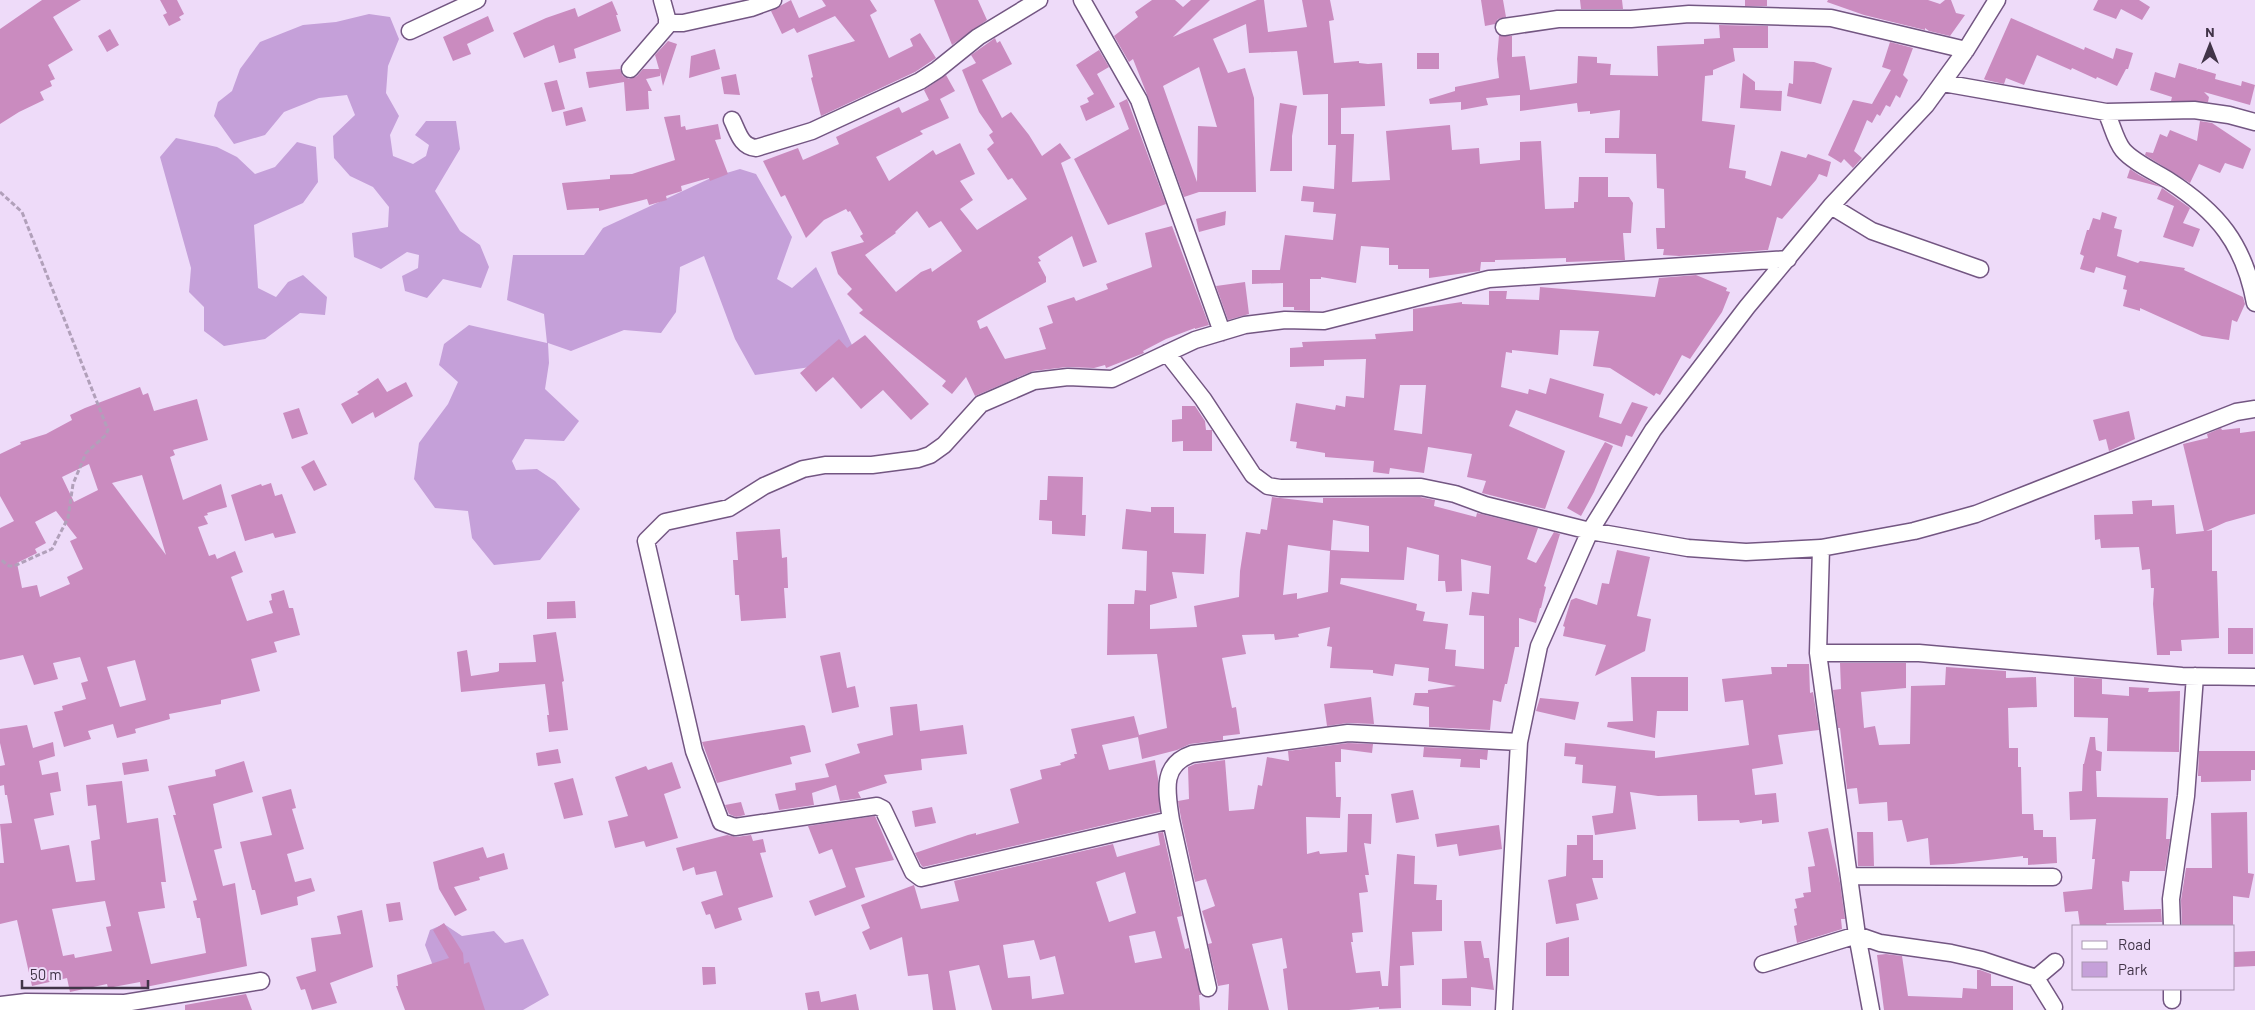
<svg xmlns="http://www.w3.org/2000/svg" width="2255" height="1010" font-family="Barlow,sans-serif">
<rect width="100%" height="100%" fill="#eedbf9"/>
<path fill="#c5a0d9" d="M369,14L390,17L399,39L388,66L386,93L399,116L390,135L393,156L413,164L426,156L429,145L415,135L426,121H456L460,149L435,191L460,231L480,245L489,267L481,288L443,279L427,298L405,291L402,276L418,268L419,255L407,252L381,269L354,257L352,233L388,227L389,207L373,187L350,176L334,158L333,136L355,115L347,95L319,98L284,112L265,135L234,144L214,116L218,102L232,91L240,69L260,42L303,25L336,22Z
M176,138L217,147L237,157L255,174L275,167L297,142L316,147L318,182L303,203L254,225L258,288L276,297L288,282L303,275L327,297L325,315L300,313L265,339L224,346L204,331V307L189,292L191,268L160,157Z
M740,169L756,174L792,237L777,279L792,288L816,267L852,345L845,362L755,375L735,339L704,256L680,267L676,312L661,333L624,330L571,351L548,343L549,363L545,389L579,421L564,441L525,439L512,461L516,470L537,469L555,481L580,509L540,560L494,565L472,538L468,511L435,508L414,479L419,443L448,404L458,382L439,365L444,344L469,325L547,343L544,314L507,300L513,255H584L603,228L713,177Z
M444,924L462,936L494,931L505,943L523,939L549,995L523,1010H450L425,945L430,930Z"/>
<path fill="#ca8bbf" fill-rule="evenodd" d="M42,0H81L53,17L73,50L48,65L55,79L50,81L52,86L40,92L44,100L19,112L0,124V29Z
M160,0H177L184,14L179,17L181,20L169,26L163,15L167,13Z
M791,0L799,18L826,6L822,0H870L877,11L870,15L889,58L913,46L910,39L920,33L936,58L915,72L821,116L811,78L813,77L808,55L855,41L835,16L797,33L794,28L782,34L771,11Z
M934,0H978L987,20L952,45Z
M1152,0H1175L1183,7L1191,0H1210L1173,37L1257,0H1264L1268,32L1307,27L1302,0H1330L1334,20L1329,21L1334,63L1359,61V63L1368,64L1382,63L1385,106L1341,108V134H1354L1352,182L1390,180L1386,131L1450,125L1452,150L1479,148L1480,164L1520,160V142L1541,141L1545,209L1574,208V202H1578L1579,177H1608V197H1629L1633,203L1631,233H1623L1625,260L1566,262V258L1495,260V262H1481L1480,271L1429,278V269H1398V265H1389V248L1361,246L1356,283L1321,277V279H1310V311L1294,310V307H1283V283L1252,284V270H1280L1285,235L1333,240L1336,214L1313,212L1314,202L1301,201L1303,186L1334,189L1336,145H1328V94L1303,95L1297,51L1249,53L1246,24L1213,39L1228,73L1245,68L1254,98L1256,192H1199L1184,197L1148,97L1133,59L1129,62L1114,36L1138,17L1135,12ZM1199,67L1217,127L1198,126L1197,182L1163,86Z
M1481,0H1503L1506,17L1498,19L1495,24L1485,26Z
M1580,0H1622L1623,9H1581Z
M1745,0H1767V6H1745Z
M1828,0H1928L1940,4L1945,0H1951L1956,13L1965,15L1950,36L1929,31L1925,28V30L1864,15L1827,2Z
M2098,0H2139L2150,7L2142,20L2121,9L2116,19L2093,10Z
M612,1L618,15H616L621,31L574,49L576,58L559,63L554,45L524,58L513,33L546,18L575,8L578,17Z
M488,16L494,31L467,44L471,54L453,61L443,37Z
M2011,18L2084,50L2085,47L2113,59L2116,48L2133,53L2128,69H2126L2117,86L2097,77L2096,79L2072,68L2071,70L2037,55L2024,85L2006,78L2004,84L1986,80L1984,79Z
M1719,25L1768,26V48H1733L1735,61L1713,70V75L1705,76L1702,121L1735,125L1729,168L1746,171L1745,178L1771,186L1781,151L1806,158L1808,154L1831,162L1827,177L1819,174L1816,180L1782,219L1777,217L1768,250L1679,256L1663,255L1664,249H1657L1656,228H1665L1664,189L1657,188L1656,154L1605,153V138H1619L1620,110L1590,114V111L1578,112L1577,103L1520,111V95L1486,98L1488,105L1461,110V102L1430,104L1429,99L1455,91V87L1499,78L1497,59L1499,35L1512,36V57L1525,56L1530,90L1577,83L1578,56L1597,57V63L1611,64L1610,75L1658,76L1657,46L1704,44V39L1720,38Z
M110,29L119,45L107,52L98,36Z
M995,38L997,43L1000,41L1012,64L982,80L1002,118L1011,112L1029,135L1042,156L1060,143L1071,158L1061,163L1097,262L1083,267L1072,236L1038,257L1041,261L1038,262L1046,277V282L977,321L980,329L987,326L1005,359L1046,349L1039,328L1053,323L1047,306L1074,297L1076,301L1108,289L1106,284L1152,267L1145,233L1172,226L1209,325L1195,329V328L1166,339L1143,351L1144,353L1106,368L1105,365L1094,368L1067,367L1033,371L975,396L966,377L952,394L942,386L946,381L859,313L863,310L847,294L852,289L838,274L831,252L864,242L860,236L863,234L850,211L848,212L846,209L824,220L806,238L785,195L781,197L763,161L798,148L803,160L839,144L836,137L899,107L902,113L929,100L924,90L946,75L955,91L940,99L949,118L920,131L923,134L876,157L889,181L933,150L936,155L960,143L975,174L960,181L973,200L960,209L977,230L1027,199L1012,178L1008,180L987,149L994,143L989,135L993,132L979,112L962,70L976,63L971,55ZM917,211L929,228L941,221L962,251L932,272L931,268L921,272L896,292L865,255L896,233L895,232Z
M668,41L677,44L663,86L660,72V76L646,79L652,91H648L649,109L626,111L624,82L589,88L586,72L620,69L623,76L629,79L637,76L643,69H659L655,55Z
M1890,42L1913,48L1903,75L1908,80L1900,98L1896,95L1890,107L1886,105L1880,116L1877,114L1872,123L1867,120L1854,151L1862,158L1853,168L1844,159L1841,163L1828,155L1853,100L1872,104L1891,70L1882,67Z
M715,49L720,69L689,78L691,56Z
M1099,50L1109,67L1097,74L1115,107L1086,121L1080,106L1089,102L1087,98L1094,94L1076,65Z
M1417,53H1439V69H1417Z
M1794,61L1814,62L1832,68L1821,104L1787,96L1789,83L1793,84Z
M2179,63L2216,74L2215,79L2241,86L2242,81L2255,85L2250,105L2204,92L2209,97L2208,102L2171,101L2172,97L2150,90L2155,72L2175,78Z
M1743,73L1755,82V90L1782,91L1781,111L1740,108Z
M736,74L740,95L724,94L721,77Z
M557,80L565,109L552,112L544,83Z
M1127,99L1166,204L1108,225L1074,159L1129,129L1119,103Z
M1280,103L1297,106L1292,136V171H1270Z
M582,107L586,121L566,126L563,112Z
M680,115L681,127L685,126L686,130L718,124L721,139L715,140L728,174L710,181L709,178L681,186L682,191L666,196L667,200L649,205L647,199L599,211V208L567,210L562,183L610,179V175L632,174L675,160L664,117Z
M2200,121L2212,123L2251,149L2243,169L2225,163L2220,173L2199,164L2190,183L2145,155L2146,152L2153,153L2160,134L2167,137L2170,130L2197,141Z
M2130,169L2139,175L2161,187L2127,178Z
M2162,188L2190,208L2183,223L2200,229L2193,247L2163,237L2174,206L2157,199Z
M1226,211L1225,225L1199,232L1196,219Z
M2102,212L2117,217L2114,228L2122,230L2117,256L2138,263L2140,261L2185,268L2184,270L2243,297L2245,304L2237,322L2232,320L2229,340L2202,336L2140,308V311L2123,306L2127,290L2123,289L2126,276L2096,267L2094,273L2080,269L2084,256L2080,254L2087,230H2089L2093,218L2100,220Z
M1696,275L1727,288L1726,291L1730,292L1722,312L1690,359L1682,355L1660,395L1656,393L1654,396L1610,368L1593,366L1599,331L1560,330L1558,355L1512,350V353L1506,352L1501,387L1528,394L1529,389L1546,394L1550,378L1604,394L1599,417L1621,424L1632,402L1648,407L1632,437L1626,435L1622,447L1516,410L1509,426L1565,451L1545,509L1482,493L1486,481L1467,477L1472,454L1428,447L1424,473L1390,468L1389,474L1373,472L1374,461L1325,457V453L1296,448L1297,442L1290,441L1296,403L1335,410L1336,405L1345,407L1346,396L1364,398L1366,359L1324,360V366L1290,367V348L1303,347L1302,342L1376,339L1375,334L1413,331V309L1462,302V304L1489,305V291H1507L1506,299L1539,300L1540,287L1655,297L1659,278ZM1400,385H1426L1422,434L1394,430Z
M1245,282L1249,314L1228,320L1216,286Z
M865,335L929,404L911,420L883,390L861,409L833,377L816,392L800,373L839,339L847,348Z
M378,378L387,392L406,382L413,396L375,418L373,412L352,424L341,404L359,394L357,392Z
M140,387L143,395L148,393L154,411L197,399L208,440L173,450L175,455L170,457L183,500L221,484L227,507L207,513L208,515L204,516L208,524L198,527L209,556L215,554L217,559L235,551L243,572L231,577L247,621L273,613L269,601L272,600L271,594L284,590L289,608H293L300,635L274,642L277,652L251,659L260,691L221,700V704L169,714L170,719L135,729L136,733L117,738L113,724L88,731L91,739L64,747L54,712L63,710L62,706L86,699L81,683L88,681L80,657L53,663L58,679L34,685L23,655L0,660V528L14,521L0,496V454L21,444L20,442L46,434L72,420L70,415L85,408ZM89,464L98,490L74,502L62,477ZM142,475L166,555L112,483ZM56,511L77,538L70,541L83,569L67,577L70,584L40,597L37,585L22,588L17,563L37,553L35,549L46,543L35,522ZM135,660L146,700L120,707L107,667Z
M1182,406H1195L1205,421L1206,430H1212V451H1183V441L1172,442V420L1182,419Z
M299,408L308,434L292,439L283,413Z
M2129,411L2135,439L2109,451L2106,439L2099,441L2093,420Z
M2221,428L2222,430L2240,428V433L2255,431V514L2226,522L2206,531L2212,530V571H2217L2219,638L2181,640L2182,651H2170V655H2157L2153,604L2154,588H2151L2150,569L2142,570L2139,547L2101,548L2100,539L2095,540L2094,515L2133,514L2132,501L2152,500V506L2174,505L2176,534L2204,531L2183,444L2208,438L2207,434Z
M1605,442L1613,446L1594,492L1581,516L1567,508Z
M314,460L327,485L314,491L301,467Z
M1048,476L1083,477L1082,515H1086L1085,536L1052,534V521L1039,520L1040,500H1047Z
M271,483L275,496L282,494L296,533L275,538L273,533L245,541L231,495L261,484L262,486Z
M1272,497L1323,503V498L1420,497L1435,500L1434,506L1476,517L1477,513L1538,528L1527,559L1536,563L1554,532L1560,534L1544,586L1546,587L1541,608H1540L1536,623L1519,618V647H1515L1507,684H1505L1501,702L1493,700L1490,730L1429,727V707L1413,705L1415,693H1428V690L1456,686L1428,681L1429,668L1395,664L1393,676L1373,673V670L1330,668L1332,647L1327,646L1330,627L1298,634L1299,637L1275,640L1274,634L1242,635L1246,654L1222,658L1232,708L1236,707L1240,734L1223,736V740L1190,744L1177,750L1142,759L1138,737L1102,745L1109,770L1155,760L1158,778L1160,812L923,867L921,865L915,853L968,835L976,833V835L1019,823L1010,789L1042,779L1040,770L1061,765L1060,763L1075,758L1074,754H1077L1071,729L1134,716L1139,735L1167,728L1157,654L1107,655L1108,604H1134L1135,590L1146,591L1147,551L1122,549L1126,509L1151,512V507H1174V533L1206,534L1204,574L1172,572L1177,598L1150,605V629L1197,627L1194,606L1239,597L1240,571L1246,532L1260,534L1261,529L1267,530ZM1333,520L1369,526V552L1331,550ZM1288,545L1330,551L1328,592L1297,599V593L1283,595ZM1407,547L1439,555L1438,581H1445L1446,592L1462,591L1461,559L1491,566L1489,594L1472,592L1469,615L1484,616V669L1455,666L1456,650L1445,649L1448,624L1423,621L1425,612L1416,610L1417,604L1340,584L1341,578L1404,580Z
M780,529L782,558L787,557L788,588H784L786,618L741,621L739,595H735L733,560H738L736,532Z
M1617,550L1650,557L1637,616L1651,619L1645,651L1595,676L1606,645L1563,636L1565,627L1563,626L1571,600L1576,598L1597,605L1602,583L1609,584Z
M575,601L576,618L547,619V602Z
M2228,628H2253V654H2228Z
M556,632L564,681L562,682L568,730L549,732L547,715H549L545,684L461,692L457,652L467,650L471,676L497,672L499,671V663L536,662L533,635Z
M840,652L847,688L855,686L859,707L832,713L820,656Z
M1840,663H1906V688L1861,692L1864,728L1875,726L1879,745L1910,744L1911,686L1945,685L1946,667L2006,671V678L2036,677L2037,707L2008,708L2009,748H2018V767H2021L2022,814H2033L2034,830H2043V837H2056L2057,863L2028,865V858H2023V856L1953,864L1930,865L1928,838L1907,842L1902,820L1888,821L1887,802L1859,804L1857,788L1847,789L1840,728H1838L1833,690L1841,689Z
M1787,664H1809L1810,693L1813,692L1819,730L1778,735L1783,764L1752,769L1755,795L1776,793L1779,822L1762,824V820L1740,823L1739,820L1698,821L1697,795L1658,796L1630,792L1636,829L1595,835L1592,816L1613,813L1616,786L1582,783L1583,765L1575,764L1576,757L1564,756L1565,743L1655,751V758L1749,745L1743,700L1725,702L1722,679L1772,674L1771,667H1787Z
M1631,677H1688V711H1657L1655,738L1607,727L1608,722L1633,721Z
M2074,677L2102,679V694L2129,696V687L2149,688L2148,692L2180,691L2179,752L2107,751L2108,718L2074,717Z
M1371,697L1374,724L1348,723L1327,726L1324,704Z
M1540,698L1579,702L1575,720L1536,711Z
M917,704L920,731L963,725L967,754L921,759L922,770L884,775L887,783L858,792L861,798L840,801L836,785L812,793L814,805L779,810L775,794L796,790L795,783L829,777L825,764L860,753L857,744L893,735L890,707Z
M27,725L33,748L53,742L55,756L39,761L42,775L58,772L61,791L50,793L54,815L34,819L41,850L69,845L76,882L95,880L91,841L100,839L96,805L88,806L86,785L122,781L127,823L158,818L166,882H161L165,908L138,912L151,964L206,953L200,918H197L193,901L197,900L173,815H176L168,786L216,776L215,770L244,761L253,792L213,804L222,848L214,850L223,886L235,883L247,966L141,988L140,982L108,988L107,984L70,992L67,978L32,986L17,920L0,924V863H4L0,824L12,823L7,795H5L4,785L0,786V766L5,765L0,743V729ZM105,901L111,926L106,927L112,951L75,958L74,954L63,956L52,909Z
M803,725L805,726L811,752L790,757L792,764L717,783L702,742Z
M2090,737H2095L2096,750L2102,752L2101,771H2096L2097,797L2168,798L2166,839H2170L2165,871H2130L2129,882L2122,881L2124,910L2161,909L2162,922L2106,923L2107,926H2080L2078,911L2065,912L2063,892L2092,889L2095,859H2092L2096,819L2070,820L2069,792L2082,791L2083,764H2084Z
M1348,743L1373,744L1372,753L1341,749V762H1335L1336,797H1341L1340,818L1306,817L1307,854L1319,851L1320,854L1347,852L1348,814H1372L1371,844L1364,843L1369,875H1365L1368,892L1359,893L1363,932L1352,933L1353,942H1351L1356,973L1380,971L1382,986H1388L1397,854L1415,856L1414,884L1437,885L1436,900H1442V931L1412,932L1414,965L1400,966L1401,1008L1379,1009V1007L1349,1010H1288L1283,969L1287,968L1282,938L1252,944L1269,1010H1228L1229,984L1218,986L1208,944L1212,943L1202,911L1215,906L1206,879L1195,882L1181,818L1178,801L1189,799L1188,767L1195,764L1225,760L1229,811L1254,809L1258,785L1262,786L1267,757L1289,761L1288,751Z
M1424,747L1488,750L1487,760L1480,759V768L1460,767L1461,759L1423,757Z
M558,749L561,763L538,766L536,753Z
M2199,751H2255V770H2251V781L2201,782V776H2198Z
M147,759L149,771L124,775L122,763Z
M672,762L681,788L664,794L678,838L646,847L644,841L615,848L608,821L628,816L615,777L646,766L648,770Z
M573,778L583,815L564,819L554,783Z
M291,789L296,808L292,809L304,849L287,854L295,882L311,878L315,891L297,897L298,905L261,915L255,890H252L240,842L272,835L262,797Z
M1413,790L1419,819L1396,823L1391,794Z
M741,802L745,815L736,817L729,814L725,805Z
M932,807L936,823L915,827L912,811Z
M2247,812L2248,873L2254,874L2249,898L2233,896V926H2182L2181,900L2186,868H2212L2211,813Z
M875,816L894,860L855,868L865,897L815,916L809,901L846,887L832,849L819,854L808,826Z
M1499,825L1502,849L1459,856L1457,844L1437,847L1435,834Z
M1828,828L1840,883L1845,919H1841L1842,929L1797,943L1794,926L1797,925L1794,909L1797,908L1795,899L1804,897L1803,893L1811,892L1808,867L1815,866L1808,832Z
M1163,832L1182,916L1177,917L1185,949L1189,948L1201,995H1199L1200,1010H992L979,965L949,971L956,1010H933L928,974L908,976L902,937L870,950L862,932L870,928L861,905L914,885L921,909L959,901L954,881L1113,844L1117,857L1160,845L1158,833ZM1125,872L1136,913L1109,922L1096,882ZM1155,931L1162,958L1135,963L1129,936ZM1034,940L1040,960L1055,956L1064,994L1032,999L1030,976L1008,978L1003,945Z
M1857,832H1873L1874,866H1858Z
M727,835L736,837L751,835L753,841L763,839L766,852L760,853L773,897L738,908L742,920L715,929L710,914L706,915L701,902L723,895L716,871L696,875L694,867L683,871L676,848Z
M1577,835H1593V860H1603V878H1592L1598,899L1576,904L1579,920L1556,924L1548,880L1566,876L1567,845H1577Z
M483,847L487,858L504,853L508,869L479,877L480,880L454,887L467,910L455,916L439,889L433,862Z
M400,902L403,920L389,922L386,904Z
M362,910L373,967L330,983L337,1003L312,1010L305,989L301,990L296,977L316,971L311,938L341,934L337,916Z
M444,923L463,953L464,964L469,962L485,1010H405L396,986H398L397,975L449,958L433,930Z
M1569,937V976H1546V943Z
M1464,941H1481L1484,958H1489L1494,990L1471,987V1006L1442,1005V979L1467,978Z
M2255,951V966L2234,967V952Z
M1886,954L1902,956L1908,996L1962,998L1963,988L1977,989V970H1980L1991,974V986H2013V1010H1884L1877,955Z
M702,967H715L716,984L703,985Z
M819,991L821,1002L856,994L859,1010H808L805,993Z
M246,994L252,1010H185V1005Z"/>
<g fill="none" stroke-linecap="round" stroke-linejoin="round">
<defs>
<path id="street" d="M1082,0L1139,100L1222,332
M668,23H683L751,8L773,0
M1504,27L1558,19H1631L1689,14L1831,18L1966,50
M410,31L477,0
M630,69L667,26V18L662,0
M1943,83L2106,112L2194,110L2229,115L2255,122
M2106,112C2112,124 2115,140 2123,150C2132,161 2155,172 2168,180C2218,212 2244,244 2255,303
M732,120C738,132 741,147 756,148L812,131L920,81L937,70L978,37L1039,0
M1831,206L1872,231L1980,269
M1167,353L1203,399L1253,475L1268,486L1280,488L1421,487L1455,494L1485,505L1590,531L1688,548L1746,552L1821,548L1914,531L1976,514L2236,412L2255,409
M1821,548L1818,653L1857,935L1880,943L1951,953L1982,960L2036,978L2054,1007
M1818,653H1919L2182,676L2255,677
M1519,742L1348,733L1192,754C1160,765 1167,793 1171,820L921,878L913,872L883,809L877,806L735,827L721,822L694,751L646,541L665,522L729,508L764,486L803,469L825,465H872L918,459L930,455L944,445L981,404L1034,381L1068,377L1112,379L1195,340L1245,325L1285,320L1324,321L1489,279L1788,259
M1171,820L1208,988
M1849,876L2053,877
M2172,926L2171,899L2186,796L2195,676
M1763,964L1857,935L1871,1010
M2036,978L2055,962
M2172,989V1000
M0,1005L26,1002L125,1003L261,981
M1504,1010L1519,742L1539,646L1590,531L1653,430L1747,307L1831,206L1926,105L1966,50L1997,0"/>
</defs>
<use href="#street" stroke="#735682" stroke-width="19"/>
<path stroke="#b1a0ba" stroke-width="3" stroke-dasharray="5 2.5" stroke-linecap="butt" d="M0,192L22,212L108,430L106,435L86,453L73,484L68,518L52,549L14,566H9L0,559"/>
<use href="#street" stroke="#fff" stroke-width="16"/>
</g>
<rect x="2072" y="925" width="162" height="65" fill="#eedbf9" stroke="#a998b2"/>
<rect x="2082" y="941" width="25" height="8" fill="#ffffff" stroke="#a998b2"/>
<text x="2118" y="950" font-size="15" fill="#413448">Road</text>
<rect x="2082" y="962" width="25" height="15" fill="#c5a0d9" stroke="#a998b2"/>
<text x="2118" y="975" font-size="15" fill="#413448">Park</text>
<g transform="translate(2210 45)" stroke="#eedbf9" stroke-width="4" paint-order="stroke">
<path d="M0-4L9 19L0 12L-9 19Z" fill="#413448"/>
<text y="-8" font-size="14" font-weight="bold" text-anchor="middle" fill="#413448">N</text>
</g>
<path d="M22 980v8h126v-8" fill="none" stroke="#413448" stroke-width="2.5"/>
<text x="30" y="980" font-size="15" fill="#413448" stroke="#eedbf9" stroke-width="4" paint-order="stroke">50 m</text>
</svg>
